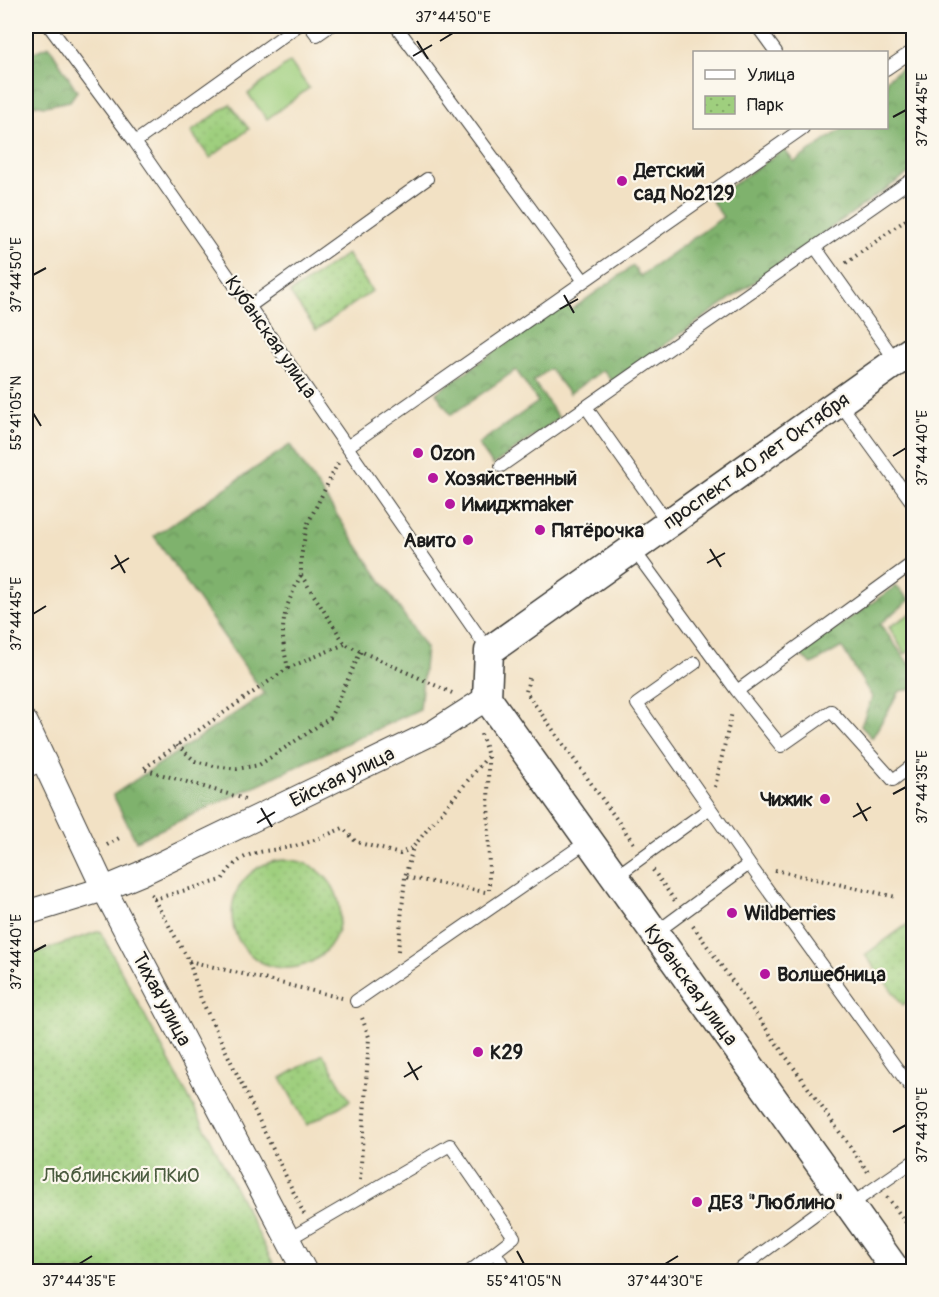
<svg xmlns="http://www.w3.org/2000/svg" width="939" height="1297" font-family="Pangolin,sans-serif">
<defs>
<pattern id="forest-crowns" width="20" height="18" patternUnits="userSpaceOnUse" patternTransform="scale(1.5)"><rect width="20" height="18" fill="#7fb26d"/><path d="M2 6a3 3 0 1 1 6 0M12 15a3 3 0 1 1 6 0" fill="none" stroke="#679059"/></pattern>
<pattern id="park-dots" width="8" height="8" patternUnits="userSpaceOnUse" patternTransform="scale(1.5)"><rect width="8" height="8" fill="#9fcf7e"/><path d="M2 2h.1M6 6h.1" fill="none" stroke="#88b16c" stroke-width="1.8" stroke-linecap="round"/></pattern>
</defs>
<rect width="100%" height="100%" fill="#fbf7ec"/>
<filter id="ink" filterUnits="userSpaceOnUse"><feTurbulence type="fractalNoise" baseFrequency=".0167" numOctaves="2"/><feDisplacementMap in="SourceGraphic" scale="12" xChannelSelector="R" yChannelSelector="G"/><feConvolveMatrix kernelMatrix="1 2 1 2 8 2 1 2 1" color-interpolation-filters="sRGB"/></filter>
<filter id="wash" filterUnits="userSpaceOnUse"><feTurbulence type="fractalNoise" baseFrequency=".008" numOctaves="4" result="noise"/><feDisplacementMap in="SourceGraphic" scale="24" xChannelSelector="R" yChannelSelector="G"/><feGaussianBlur stdDeviation="1.35" result="paint"/><feColorMatrix in="noise" values="0 0 0 0 0 0 0 0 0 0 0 0 0 0 0 0 0 1.4 0 .05"/><feComposite in="paint" operator="in"/></filter>
<g filter="url(#wash)">
<rect width="100%" height="100%" fill="#f2e1c4"/>
<path fill="url(#forest-crowns)" stroke="#4e6744" stroke-width="1.5" d="M49,46L77,91L70,101L45,106L26,103V55Z
M913,60V170L612,382L603,370L569,394L550,369L533,381L559,418L493,465L478,444L538,402L516,370L451,415L436,393L565,302L571,310L633,266L640,276L723,217L711,200L784,149L794,162L844,128H886L887,79Z
M290,445L426,648L420,709L136,841L113,795L264,694L154,536Z
M896,586L910,600L880,624L909,664L913,661V689L900,691L872,738L861,726L872,697L842,647L812,664L799,654Z"/>
<path fill="url(#park-dots)" stroke="#5e764d" stroke-width="1.5" d="M230,104L249,129L210,158L191,132Z
M347,254L372,291L316,330L290,293Z
M232 914a54 54 0 1 1 108 0a54 54 0 1 1-108 0Z
M912,921L913,997L903,1005L865,955Z
M100,931L206,1130L277,1271H26V956Z
M323,1054L350,1101L307,1125L281,1078Z"/>
<path fill="#9fcf7e" stroke="#5e764d" stroke-width="1.5" d="M290,62L309,88L267,119L248,94Z
M913,612V649L905,654L889,627Z"/>
</g>
<g filter="url(#ink)">
<g fill="none" stroke-linecap="round" stroke-linejoin="round">
<defs>
<path id="service" d="M49,26L135,142L489,651
M310,26L317,35L330,26
M396,26L584,281
M757,26L776,52
M886,69L914,50
M135,142L297,26
M815,247L896,361
M250,306L427,179
M839,402L914,505
M586,407L668,523
M347,447L803,128
M501,466L914,178
M633,549L737,691
M914,562L737,691L781,746L831,711L893,780L914,764
M695,663L637,704L710,808
M26,772L45,763
M749,864L914,1092
M615,877L710,808L749,864L654,934
M912,901L914,899
M356,1001L588,841
M850,1205L914,1161
M289,1239L450,1145L514,1237L469,1272
M495,1252L507,1272
M736,1272L841,1195"/>
<path id="minor" d="M26,723L104,889L305,1272
M26,913L104,889L140,874L434,732L487,698"/>
<path id="tertiary" d="M897,1272L487,698L489,651L914,349"/>
</defs>
<use href="#service" stroke="#3c3a35" stroke-width="14"/>
<use href="#minor" stroke="#3c3a35" stroke-width="26"/>
<use href="#tertiary" stroke="#3c3a35" stroke-width="31"/>
<path stroke="#3c3a35" stroke-width="4" stroke-dasharray="1.5 4.5" stroke-linecap="butt" d="M846,263L914,214
M338,463L307,525L301,557V575L345,644L452,693
M288,668L345,644
M529,678L526,692L635,845
M481,734L488,756L413,847L405,877L485,892
M177,745L195,761L214,766L237,769L259,765L330,718L361,651
M488,757L489,890
M715,787L732,712
M245,799L143,769L288,668C278,627 283,611 301,575
M107,845L121,837
M653,870L675,901
M775,870L896,897
M151,894L189,961L201,999L304,1214
M154,899L222,880C243,846 264,854 299,845C314,841 329,834 343,828L356,842L400,854L413,847
M693,926L868,1172
M398,951L405,877
M189,961L342,998
M360,1180L369,1037L361,1015
M887,1197L914,1233"/>
<use href="#service" stroke="#fff" stroke-width="12"/>
<use href="#minor" stroke="#fff" stroke-width="24"/>
<use href="#tertiary" stroke="#fff" stroke-width="28"/>
</g>
</g>
<path fill="none" stroke="#1c1c1c" stroke-width="2" d="M417,41L428,59M440,41L453,33M413,56L432,45M893,117L906,110M33,275L46,268M564,295L574,313M560,309L578,299M33,413L41,426M893,456L906,448M710,549L721,567M115,555L125,573M707,563L725,553M111,569L129,558M33,614L46,606M893,794L906,787M857,803L867,821M261,808L272,827M853,817L871,807M257,823L275,812M33,952L46,945M408,1062L418,1080M404,1077L422,1066M893,1132L906,1125M517,1251L524,1264M79,1264L92,1256M665,1264L678,1256"/>
<g fill="#b5179e" stroke="#fbf7ec" stroke-width="2">
<circle cx="622" cy="181" r="6"/>
<circle cx="418" cy="453" r="6"/>
<circle cx="433" cy="478" r="6"/>
<circle cx="450" cy="504" r="6"/>
<circle cx="540" cy="530" r="6"/>
<circle cx="468" cy="540" r="6"/>
<circle cx="825" cy="799" r="6"/>
<circle cx="732" cy="913" r="6"/>
<circle cx="765" cy="974" r="6"/>
<circle cx="478" cy="1052" r="6"/>
<circle cx="697" cy="1202" r="6"/>
</g>
<g text-anchor="middle" dominant-baseline="central" stroke-width="4.5" stroke-linejoin="round" paint-order="stroke">
<g font-size="20" font-weight="bold" fill="#1c1c1c" stroke="#fbf7ec" text-anchor="start">
<text x="634" y="170">Детский<tspan x="634" dy="23">сад №2129</tspan></text>
<text x="430" y="453">Ozon</text>
<text x="445" y="478">Хозяйственный</text>
<text x="462" y="504">Имиджmaker</text>
<text x="552" y="530">Пятёрочка</text>
<text x="456" y="540" text-anchor="end">Авито</text>
<text x="813" y="799" text-anchor="end">Чижик</text>
<text x="744" y="913">Wildberries</text>
<text x="777" y="974">Волшебница</text>
<text x="490" y="1052">К29</text>
<text x="709" y="1202">ДЕЗ "Люблино"</text>
</g>
<g font-size="20" fill="#1c1c1c" stroke="#fbf7ec">
<text transform="translate(271 337) rotate(55)">Кубанская улица</text>
<text transform="translate(756 461) rotate(-35)">проспект 40 лет Октября</text>
<text transform="translate(342 777) rotate(-26)">Ейская улица</text>
<text transform="translate(691 985) rotate(54)">Кубанская улица</text>
<text transform="translate(162 999) rotate(62)">Тихая улица</text>
</g>
<g font-size="20" fill="#4a5b3e" stroke="#fbf7ec">
<text x="121" y="1175">Люблинский ПКиО</text>
</g>
</g>
<rect width="939" height="1297" fill="none" stroke="#fbf7ec" stroke-width="66"/>
<rect x="693" y="51" width="195" height="78" fill="#fbf7ec" stroke="#a29f99" stroke-width="1.5"/>
<rect x="705" y="70" width="30" height="9" fill="#ffffff" stroke="#a29f99" stroke-width="1.5"/>
<text x="747" y="81" font-size="18" fill="#1c1c1c">Улица</text>
<rect x="705" y="96" width="30" height="18" fill="url(#park-dots)" stroke="#a29f99" stroke-width="1.5"/>
<text x="747" y="111" font-size="18" fill="#1c1c1c">Парк</text>
<rect x="33" y="33" width="873" height="1231" fill="none" stroke="#1c1c1c" stroke-width="2"/>
<g font-size="15" text-anchor="middle" fill="#1c1c1c">
<text x="453" y="22">37°44'50"E</text>
<text transform="translate(922 110) rotate(-90)" y="5">37°44'45"E</text>
<text transform="translate(16 275) rotate(-90)" y="5">37°44'50"E</text>
<text transform="translate(16 413) rotate(-90)" y="5">55°41'05"N</text>
<text transform="translate(922 448) rotate(-90)" y="5">37°44'40"E</text>
<text transform="translate(16 614) rotate(-90)" y="5">37°44'45"E</text>
<text transform="translate(922 787) rotate(-90)" y="5">37°44'35"E</text>
<text transform="translate(16 952) rotate(-90)" y="5">37°44'40"E</text>
<text transform="translate(922 1125) rotate(-90)" y="5">37°44'30"E</text>
<text x="79" y="1286">37°44'35"E</text>
<text x="524" y="1286">55°41'05"N</text>
<text x="665" y="1286">37°44'30"E</text>
</g>
</svg>
